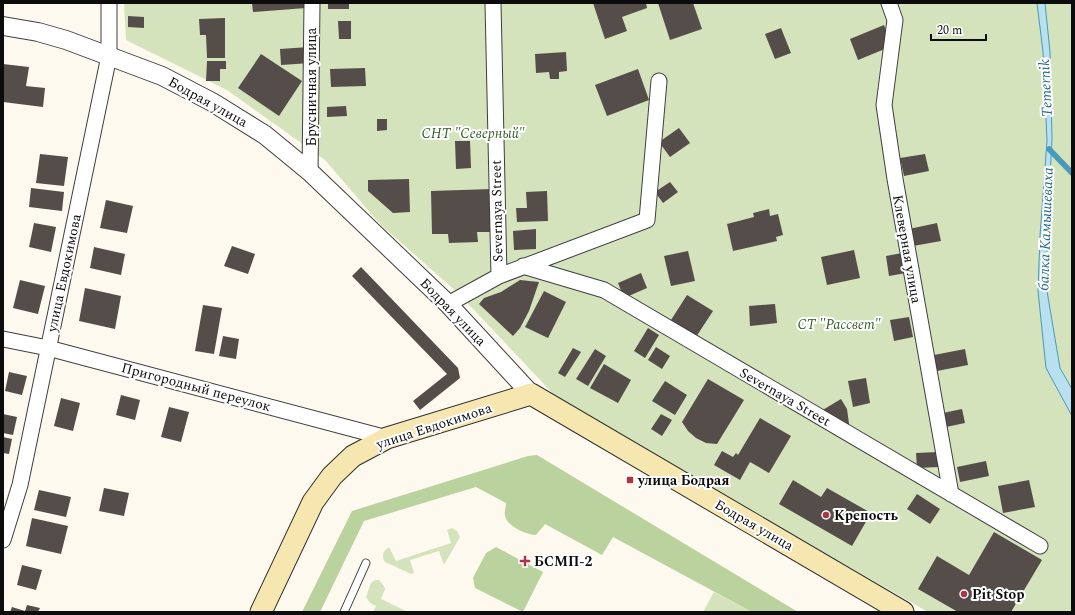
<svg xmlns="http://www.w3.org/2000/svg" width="1075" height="615" font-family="Spectral,serif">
<rect width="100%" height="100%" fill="#fdf9ee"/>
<path fill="#d4e3bb" d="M124,3H1072V612H928L559,400L458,293L380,224L325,160L227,90L126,40Z
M452,528L457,531L460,537L444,565L439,551L410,560L414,573L411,574L385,562C381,556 383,551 389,547L396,561L451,543L447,530Z
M375,580H379L384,586L385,589L381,599L408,612H373L376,606L370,603L366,597L371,583Z
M714,592L752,612H703Z"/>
<path fill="#bad29d" d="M537,455L798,612H752L613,537L602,555L545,524L536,535C527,535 507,526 505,516C504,512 506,507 506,503L476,487L364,521L320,612H302L352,511L528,456Z
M496,547L543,572L523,612L475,588L473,578L486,553Z"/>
<path fill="#b8e0ef" stroke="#489abd" d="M1037,3H1045L1050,52L1052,139L1047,237V291L1060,368L1072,389V416L1046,368L1038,291L1040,236L1047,141L1043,52Z"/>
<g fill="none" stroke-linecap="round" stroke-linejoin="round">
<path stroke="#489abd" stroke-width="5.5" d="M1049,149L1072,173"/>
</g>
<path fill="#544d4a" d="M252,3H306V8L253,12Z
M328,3H349V9H328Z
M593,3H646L647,8L622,17L627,31L605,39Z
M658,3H693L702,29L670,40Z
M128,16L144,17V28L128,27Z
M225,18V58H207L206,35H200L199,19Z
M338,21H351V39H339Z
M884,25L892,46L858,60L850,39Z
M781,28L791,53L775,59L765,34Z
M309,47L310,63L281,65L280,49Z
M566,52L567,71L559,72V79H550L549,72L536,73L535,54Z
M261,54L302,81L279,116L238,88Z
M207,61H226V69H220V81H206Z
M3,64L29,67L26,86L45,88L43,107L3,102Z
M365,68L366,86L331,87L330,69Z
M638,69L649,100L607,116L595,85Z
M346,106L347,116L327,117V107Z
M377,119H387V130L377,131Z
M679,128L690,143L670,157L659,142Z
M455,141H470L471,168L456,169Z
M40,154L68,157L64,186L36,183Z
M925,154L929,171L904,176L900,158Z
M409,179L410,212L393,213L368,191V180Z
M670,182L678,192L663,203L655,192Z
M31,188L64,192L62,211L29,207Z
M492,189L493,232H477L478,242L449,243L448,234H432L431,191Z
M547,191L548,221L517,222L516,208H527L526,192Z
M106,200L133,206L127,233L100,228Z
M769,209L770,216L778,214L783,235L776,237L777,241L733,251L727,224L754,217L753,213Z
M34,223L56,227L51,252L29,247Z
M937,223L941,241L913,246L909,229Z
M536,229V249L514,250L513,231Z
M232,246L255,254L248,274L224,266Z
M94,247L125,254L121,275L90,268Z
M854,250L860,278L827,285L821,257Z
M688,251L695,281L671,286L664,256Z
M902,253L906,273L889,276L886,256Z
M361,267L458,368L460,378L420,410L413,401L447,374L352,276Z
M641,273L647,288L624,298L618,283Z
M20,280L45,286L38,314L13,308Z
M520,280L539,282L529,311L520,328L513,336L479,304L484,298L501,292Z
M85,288L121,296L115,329L79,321Z
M544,291L566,302L548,338L525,327Z
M687,295L713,311L696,337L671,320Z
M775,304L777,323L750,326L749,306Z
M203,305L222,308L214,354L195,351Z
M909,317L913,337L894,341L890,320Z
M648,328L659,335L645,358L634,351Z
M223,336L239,339L236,359L219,356Z
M656,347L670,356L662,369L648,360Z
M573,348L581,352L565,377L558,373Z
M595,349L606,356L588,386L576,379Z
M965,349L968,365L937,371L934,355Z
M604,364L631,380L618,403L590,388Z
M9,372L27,376L22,395L5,391Z
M866,378L870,403L853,407L848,381Z
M708,379L744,400L717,444L706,443L696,438L688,431L682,422Z
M665,381L687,395L675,415L652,401Z
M121,395L140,400L135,420L116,415Z
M61,398L80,403L73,431L54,426Z
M841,399L847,409L850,431L821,411Z
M169,407L189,412L181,442L161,437Z
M962,409L965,423L946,427L943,413Z
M3,414L17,417L13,435L3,433Z
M661,414L672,420L662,436L651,429Z
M760,418L791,436L769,473L750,462L740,480L714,465L722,451L733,457L736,453L738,455Z
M3,437L12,439L9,454L3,453Z
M938,452L939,467L917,468L916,453Z
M986,461L989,476L960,482L957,467Z
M793,480L821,497L827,488L871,513L852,546L779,504Z
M1029,480L1035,507L1003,513L998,486Z
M104,488L129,493L124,516L99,511Z
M39,490L71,497L66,517L34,510Z
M917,494L940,509L930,524L907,509Z
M32,518L68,526L61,554L26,546Z
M994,532L1042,560L1011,612H958L918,589L937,556L969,575Z
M22,565L42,570L36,590L17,585Z
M27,605L40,608L38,612H10L12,607L25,611Z"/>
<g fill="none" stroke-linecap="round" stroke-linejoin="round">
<defs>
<path id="service" d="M344,612L366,563"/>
<path id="minor" d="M493,3L499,276
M889,3L895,20L884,105L895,179L951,494
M310,172L312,3
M523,266L604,290L1040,546
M448,304L499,276L647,220L659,81
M3,339L48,348L387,438
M3,540L20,485L109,56V3"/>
<path id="tertiary" d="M3,26L38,32L66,40L162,76L212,102L265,135L310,172L448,304L531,394"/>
<path id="secondary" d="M261,612L313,502L332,476L353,456L387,438L531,394L903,612"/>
</defs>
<use href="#service" stroke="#3f3f3f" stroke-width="9"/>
<use href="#minor" stroke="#3f3f3f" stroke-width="17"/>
<use href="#tertiary" stroke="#3f3f3f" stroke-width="20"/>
<use href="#secondary" stroke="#2e2e2e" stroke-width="23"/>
<use href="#service" stroke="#fff" stroke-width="7"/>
<use href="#minor" stroke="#fff" stroke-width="15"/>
<use href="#tertiary" stroke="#fff" stroke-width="18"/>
<use href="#secondary" stroke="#f6e7b0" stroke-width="21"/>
</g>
<g fill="#ac3546" stroke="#fff" stroke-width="1.5">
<rect x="626" y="476" width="8" height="8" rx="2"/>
<circle cx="826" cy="515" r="4"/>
<path d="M523 555h4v4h4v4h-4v4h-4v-4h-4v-4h4z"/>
<circle cx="964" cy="594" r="4"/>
</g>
<g text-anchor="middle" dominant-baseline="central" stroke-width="4" stroke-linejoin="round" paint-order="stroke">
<g font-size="14" fill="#0c0c0c" stroke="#fff">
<text transform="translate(311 87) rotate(-90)">Брусничная улица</text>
<text transform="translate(208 102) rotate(29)">Бодрая улица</text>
<text transform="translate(497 211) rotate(-91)">Severnaya Street</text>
<text transform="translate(907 249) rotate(80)">Клеверная улица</text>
<text transform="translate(64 273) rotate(-78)">улица Евдокимова</text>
<text transform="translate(453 312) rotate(46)">Бодрая улица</text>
<text transform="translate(196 387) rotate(15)">Пригородный переулок</text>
<text transform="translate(785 397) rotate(30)">Severnaya Street</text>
<text transform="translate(434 426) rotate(-18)">улица Евдокимова</text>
<text transform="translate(754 525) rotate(30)">Бодрая улица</text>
</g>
<g font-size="14" font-style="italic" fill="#355c25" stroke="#fff">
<text x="473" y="133">СНТ "Северный"</text>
<text x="839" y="324">СТ "Рассвет"</text>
</g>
<g font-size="14" font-weight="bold" fill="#0c0c0c" stroke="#fff" text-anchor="start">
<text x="638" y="480">улица Бодрая</text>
<text x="834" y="515">Крепость</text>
<text x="534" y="561">БСМП-2</text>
<text x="972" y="594">Pit Stop</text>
</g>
<g font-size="15" font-style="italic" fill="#246b8f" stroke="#fff">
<text transform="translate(1046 88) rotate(-93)">Temernik</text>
<text transform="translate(1046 229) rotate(-88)">балка Камышеваха</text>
</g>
</g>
<rect width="1075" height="615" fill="none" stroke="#0c0c0c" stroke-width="8"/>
<path d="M931 34v6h55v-6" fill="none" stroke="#0c0c0c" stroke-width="2"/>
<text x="937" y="34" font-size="12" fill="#0c0c0c" stroke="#ffffff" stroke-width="3" paint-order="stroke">20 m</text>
</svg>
